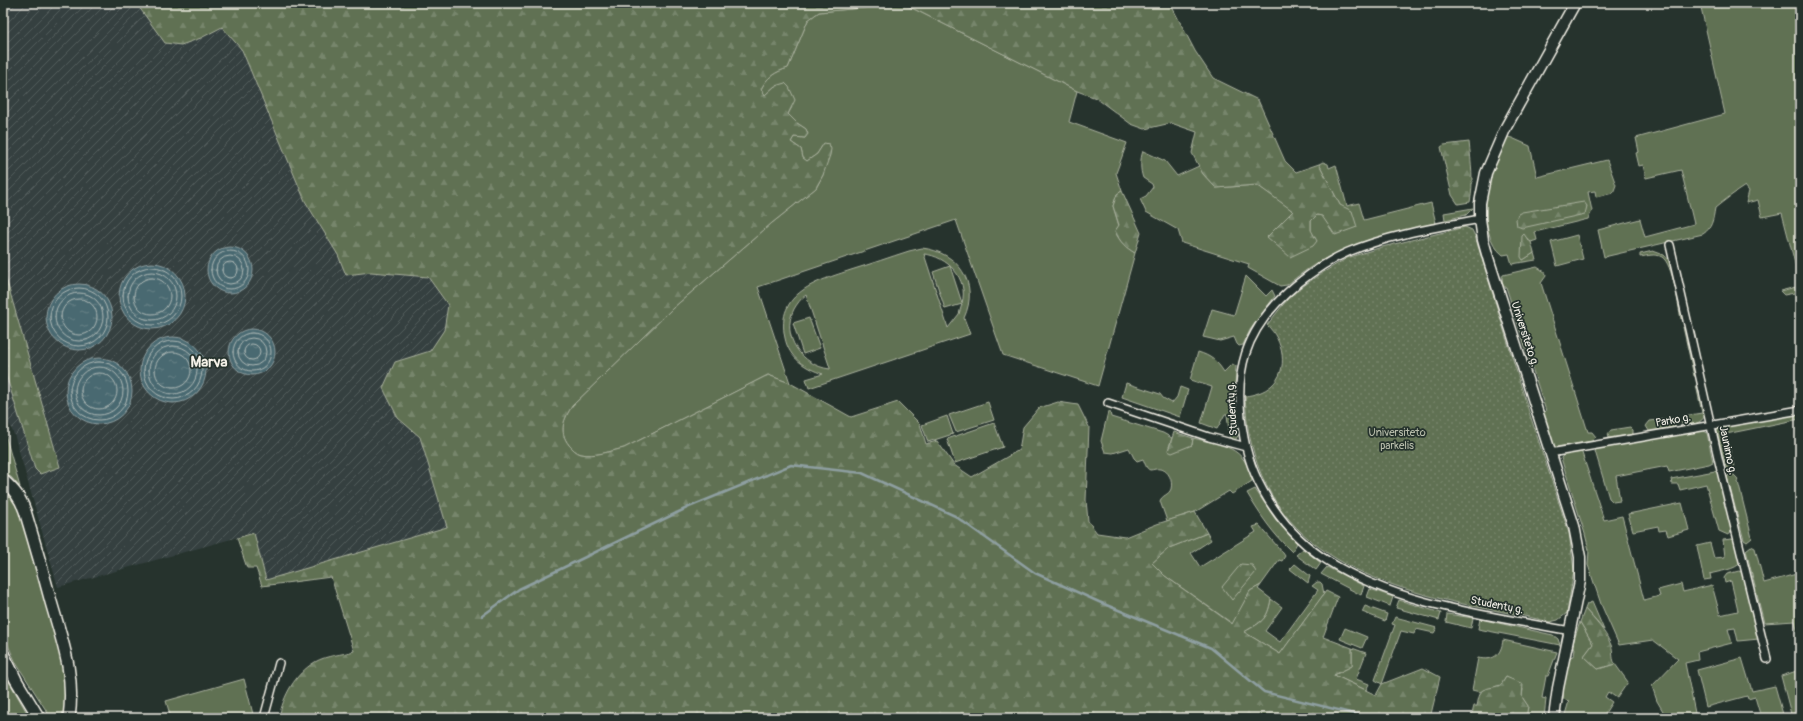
<svg xmlns="http://www.w3.org/2000/svg" width="1803" height="721" font-family="Pangolin,sans-serif">
<defs>
<pattern id="industrial-furrows" width="10" height="10" patternUnits="userSpaceOnUse"><rect width="10" height="10" fill="#354141"/><path d="M-1 1l2-2M0 10L10 0M9 11l2-2" fill="none" stroke="#535d5c"/></pattern>
<pattern id="forest-firs" width="22" height="20" patternUnits="userSpaceOnUse"><rect width="22" height="20" fill="#607153"/><path d="M5 1l3.5 6h-7zM16 11l3.5 6h-7z" fill="#77866c"/></pattern>
<pattern id="park-dots" width="8" height="8" patternUnits="userSpaceOnUse"><rect width="8" height="8" fill="#607153"/><path d="M2 2h.1M6 6h.1" fill="none" stroke="#77866c" stroke-width="1.8" stroke-linecap="round"/></pattern>
<pattern id="water-ripples" width="26" height="14" patternUnits="userSpaceOnUse"><rect width="26" height="14" fill="#4a6971"/><path d="M2 4q2-2 4 0t4 0M15 11q2-2 4 0t4 0" fill="none" stroke="#657f85"/></pattern>
</defs>
<rect width="100%" height="100%" fill="#26332d"/>
<filter id="ink" filterUnits="userSpaceOnUse"><feTurbulence type="fractalNoise" baseFrequency=".025" numOctaves="2"/><feDisplacementMap in="SourceGraphic" scale="8" xChannelSelector="R" yChannelSelector="G"/><feConvolveMatrix kernelMatrix="1 2 1 2 8 2 1 2 1" color-interpolation-filters="sRGB"/></filter>
<g filter="url(#ink)">
<path fill="url(#industrial-furrows)" d="M3,3H136L142,12L201,38L222,27L242,50L305,201L338,255L346,275L371,272L428,277L448,305L444,330L430,351L395,362L398,418L420,437L447,527L266,580L253,533L58,587L15,437L3,409V365L35,469L60,467L3,268Z"/>
<path fill="#607153" stroke="#aab19e" fill-rule="evenodd" d="M1700,3H1800V283L1782,213L1762,217L1758,200L1746,203L1749,191L1745,186C1734,193 1725,200 1715,208C1713,220 1712,228 1703,234L1604,257L1598,230L1640,219L1645,237L1694,224L1681,170L1646,178L1643,165L1639,166L1636,153L1639,152L1636,138L1725,114Z
M904,4L1077,91L1069,122L1127,143L1116,173L1122,191L1117,194L1113,206L1119,226L1115,231C1120,242 1125,247 1135,253L1098,386L1003,355L956,220L758,287L790,383L768,375L624,448C611,451 594,457 581,454C576,453 572,448 569,445C558,431 564,419 572,406L673,308L772,223L816,188L823,175L824,143L817,154L807,161L803,158L801,149L791,142L794,137L805,138L806,129L797,123L788,114L792,107L775,86L765,95L761,89C767,77 775,72 788,68L808,20L819,12Z
M1508,137L1512,138L1530,146L1537,177L1607,160L1616,185L1613,193L1596,197L1595,191L1588,192L1592,211L1588,219L1535,232L1537,240L1531,242L1528,240L1523,260L1534,253L1536,260L1512,264L1509,254L1503,255C1473,232 1487,164 1508,137Z
M1143,151L1165,161L1177,176L1199,166L1203,174L1216,188L1257,185L1286,205L1311,230V220L1317,215L1322,216L1340,205L1319,164L1323,162L1328,164L1329,168L1336,165L1347,206L1359,203L1364,220L1431,203L1436,223C1377,237 1334,245 1287,285L1280,286L1248,268L1249,264L1182,243L1178,230L1146,212L1140,199L1146,196L1153,187L1152,184L1143,178C1140,170 1140,159 1143,151Z
M1473,208L1466,215L1445,220L1444,213Z
M1577,235L1583,259L1557,266L1551,242Z
M922,248C958,252 980,283 964,318L970,334L809,388L806,379L823,374C805,368 789,358 785,338C775,292 818,281 851,270C871,264 890,257 909,251ZM924,254C947,256 969,279 962,303L950,266L933,272L945,309L962,304L959,314L948,328ZM806,295L830,368V369C802,366 780,336 794,309C797,304 801,298 806,295Z
M1653,251L1664,255L1671,263L1683,317L1681,319C1678,305 1673,264 1662,257C1655,253 1647,256 1640,257V254Z
M1537,267L1545,272L1546,276L1541,283L1588,432H1592L1596,437L1592,441L1556,447L1553,444L1543,412L1546,411L1506,287H1503L1502,277L1503,275Z
M1246,276L1266,296L1272,290L1275,296L1250,330L1243,345L1239,346L1237,344L1234,337L1220,341L1203,337L1212,309L1234,315Z
M1800,286V292L1784,295L1780,291Z
M809,318L820,348L803,354L793,323Z
M1683,327L1685,329L1696,376H1694Z
M1198,352C1211,356 1217,361 1224,372L1232,364L1236,366L1234,406L1238,436L1235,440H1230L1227,414H1225L1217,429L1201,423L1212,387L1190,380Z
M1126,383L1160,394L1163,398L1172,403L1177,397L1180,387L1188,390L1180,417L1122,397Z
M1696,385H1698L1705,415C1702,424 1690,426 1682,424L1681,420L1683,416L1702,413Z
M988,402L994,420L956,432L949,415Z
M1108,412H1110L1111,417L1163,433L1172,438L1168,450L1192,445L1193,438C1223,446 1245,445 1252,481L1232,494L1229,491L1195,512L1167,521L1160,501C1162,495 1169,495 1171,489C1173,481 1169,470 1160,469C1157,468 1153,470 1150,470C1146,469 1145,463 1143,459L1137,461L1134,458L1129,448L1113,453L1105,452L1101,441Z
M1800,413V419L1726,434L1734,467L1732,469L1727,471L1717,431L1721,427Z
M947,416L953,434L928,442L922,425Z
M1672,418L1675,422L1674,427L1649,431L1646,426L1650,421Z
M994,423L1003,447L955,463L947,439Z
M3,427L20,487L11,477L3,473Z
M1630,427L1633,430V434L1609,438L1608,434L1611,430Z
M1703,430L1707,433L1713,462L1709,464L1669,472L1667,466L1616,476L1620,501L1613,502L1609,498L1595,451L1597,448Z
M1581,450L1604,520L1622,516L1644,600L1660,596L1658,590L1681,584L1683,592L1712,585L1720,615L1738,611L1731,581L1725,583L1724,578L1727,574L1739,571L1743,573L1759,639L1738,641L1735,628L1728,629L1732,643L1697,652L1698,660L1685,663L1696,718H1667L1657,701L1652,686L1678,659L1653,640L1619,645L1601,604L1588,565L1589,550L1585,534L1561,458L1565,453Z
M1715,471L1719,475L1732,528L1730,534L1728,535L1719,531L1706,484L1680,490L1678,484H1672L1671,479Z
M1729,475H1734L1737,478L1752,538L1747,542L1744,540L1727,477Z
M3,489L15,501L22,516L66,675V704L63,718H51L16,663L3,634Z
M1255,489L1276,520L1297,543L1292,552C1273,534 1260,515 1247,493Z
M1682,503L1689,530L1668,536L1666,530L1659,531L1658,526L1633,531L1628,514Z
M1259,525L1283,553L1285,556L1282,561L1279,560L1261,585L1250,591L1233,624L1165,576L1152,563L1169,548L1207,533L1211,540L1191,553L1200,567L1256,532L1253,527Z
M1732,539L1735,541L1741,562C1736,570 1719,571 1710,574L1711,579L1704,580L1697,546L1710,543L1714,558L1725,557L1723,540Z
M1751,546L1755,548L1764,583L1800,573V644L1795,621L1764,623L1746,550Z
M1303,549L1321,563L1316,570L1296,555Z
M1295,564L1310,576L1308,583L1290,569Z
M1327,567L1364,586L1361,595L1321,574Z
M1317,582H1320L1322,584L1324,594L1280,654L1244,632C1262,622 1267,620 1271,599L1282,607L1265,631L1280,642L1318,590L1312,586Z
M1370,589L1393,597L1390,606L1367,597Z
M1399,600L1441,613L1439,620L1396,608Z
M1592,602L1604,630L1585,609L1587,604Z
M1365,606L1387,614L1385,621L1362,612Z
M1447,614L1473,618L1471,628L1446,622Z
M1395,617L1437,628L1434,633L1416,629L1414,634L1401,631L1382,684L1375,680L1395,625L1392,624Z
M1480,619L1553,635L1558,639L1560,645L1478,629Z
M1580,622L1593,644L1584,656L1598,669L1615,664L1628,682L1617,698L1608,692L1605,697L1612,702L1602,718H1564L1569,701L1563,699L1564,680L1569,657L1574,656L1575,648L1572,646Z
M1345,628L1367,637L1362,648L1340,639Z
M1503,640L1557,652L1548,676H1546L1542,698L1546,699L1544,718H1526L1528,706L1522,697L1523,689L1506,677L1501,685L1483,690L1480,692L1472,690L1478,658C1493,661 1501,656 1503,640Z
M1352,648L1366,653L1356,679L1369,684L1366,690L1334,675L1352,666Z
M1742,658L1752,691L1775,686L1784,718H1745L1760,714L1755,697L1748,699L1747,696L1706,707L1697,670Z
M1800,670V718H1792L1781,676Z
M3,671L30,718H3Z
M244,679L254,718H171L166,701Z"/>
<path fill="url(#forest-firs)" stroke="#aab19e" d="M136,3H1170L1195,51L1213,78L1258,100L1285,161L1296,172L1319,164L1340,205L1352,211L1357,227L1335,235L1322,216L1317,215L1311,221V230L1317,241L1313,246L1290,257L1267,237L1293,211L1257,185L1216,188L1203,174L1192,153L1197,132L1171,123L1145,129L1131,124L1096,98L1077,91L904,4L819,12L808,20L788,68C775,72 767,77 761,89L765,95L775,86L785,83L789,87L795,100L788,114L797,123L806,129L808,134L805,138L794,137L791,142L801,149L803,158L807,161L817,154L824,143L829,144L831,149L830,155L823,175L816,188L772,223L673,308L572,406C564,419 558,431 569,445C572,448 576,453 581,454C594,457 611,451 624,448L768,375L790,383L851,417L898,402L920,424L926,444L937,441L954,465L972,477L1019,450L1023,427L1039,408L1058,402L1078,405L1089,427L1086,500L1088,521L1097,533L1125,537L1157,524L1195,512L1207,533L1169,548L1152,563L1165,576L1232,624L1250,591L1261,585L1258,589L1271,599C1267,621 1262,621 1244,632L1280,654L1326,591L1338,597L1323,637L1352,648V666L1334,675L1376,695L1382,684L1423,668L1440,677L1431,714L1439,717V718H279C283,696 295,674 315,662C327,655 342,655 354,651L331,577L262,586L256,568H247L237,538L254,533L266,580L447,527L420,437L398,418L383,388L395,362L430,351L444,330L448,305L428,277L371,272L346,275L338,255L305,201L242,50L222,27L201,38L181,45L165,43Z
M1469,142C1471,162 1474,183 1470,202L1458,204L1452,195L1441,147L1444,145Z
M1122,191L1141,233L1135,253C1125,247 1120,242 1115,231L1119,225L1113,206L1117,194Z
M1584,202L1587,206L1585,214L1522,228L1517,226L1516,219L1518,214L1522,212Z
M1524,234L1528,240L1531,242L1534,253L1523,260L1521,257L1522,236Z
M3,268L60,467L40,474L35,469L3,365Z
M1174,432L1193,438L1192,445L1172,453L1168,451Z
M1241,564L1252,565L1256,572L1232,600L1222,587Z
M1585,609C1595,621 1605,630 1611,645C1614,652 1611,656 1615,664L1598,669L1584,656L1593,644L1580,622Z
M1506,677L1523,684L1522,697L1528,706L1526,718H1471L1474,706H1477C1481,685 1482,691 1501,685Z"/>
<path fill="url(#park-dots)" stroke="#aab19e" d="M1465,227L1472,230L1475,236L1530,415L1569,533L1574,570L1567,613L1558,620L1550,622C1540,620 1530,617 1520,615C1410,595 1280,570 1251,442C1247,427 1246,411 1245,396C1254,395 1264,392 1271,386C1290,370 1283,340 1267,325L1290,296L1317,276L1347,258L1382,247Z"/>
<path fill="url(#water-ripples)" stroke="#8e9fa1" d="M207 270a23 23 0 1 1 46 0a23 23 0 1 1-46 0Z
M119 296a33 33 0 1 1 66 0a33 33 0 1 1-66 0Z
M46 317a33 33 0 1 1 66 0a33 33 0 1 1-66 0Z
M229 352a23 23 0 1 1 46 0a23 23 0 1 1-46 0Z
M140 370a33 33 0 1 1 66 0a33 33 0 1 1-66 0Z
M66 391a33 33 0 1 1 66 0a33 33 0 1 1-66 0Z"/>
<g fill="none" stroke-linecap="round" stroke-linejoin="round">
<path stroke="#b0bbb8" stroke-width="1" d="M211 270a19 19 0 1 1 38 0a19 19 0 1 1-38 0Z
M216 270a14 14 0 1 1 28 0a14 14 0 1 1-28 0Z
M222 270a8 8 0 1 1 16 0a8 8 0 1 1-16 0Z
M123 296a29 29 0 1 1 58 0a29 29 0 1 1-58 0Z
M128 296a24 24 0 1 1 48 0a24 24 0 1 1-48 0Z
M134 296a18 18 0 1 1 36 0a18 18 0 1 1-36 0Z
M50 317a29 29 0 1 1 58 0a29 29 0 1 1-58 0Z
M55 317a24 24 0 1 1 48 0a24 24 0 1 1-48 0Z
M61 317a18 18 0 1 1 36 0a18 18 0 1 1-36 0Z
M233 352a19 19 0 1 1 38 0a19 19 0 1 1-38 0Z
M238 352a14 14 0 1 1 28 0a14 14 0 1 1-28 0Z
M144 370a29 29 0 1 1 58 0a29 29 0 1 1-58 0Z
M244 352a8 8 0 1 1 16 0a8 8 0 1 1-16 0Z
M149 370a24 24 0 1 1 48 0a24 24 0 1 1-48 0Z
M155 370a18 18 0 1 1 36 0a18 18 0 1 1-36 0Z
M70 391a29 29 0 1 1 58 0a29 29 0 1 1-58 0Z
M75 391a24 24 0 1 1 48 0a24 24 0 1 1-48 0Z
M81 391a18 18 0 1 1 36 0a18 18 0 1 1-36 0Z"/>
<path stroke="#8e9fa1" stroke-width="2.5" d="M482,616L519,589L689,507L791,465L862,473L955,516L1035,573L1099,602L1211,648L1264,692L1359,715L1364,718"/>
<defs>
<path id="minor" d="M1480,219C1438,227 1388,235 1348,252C1329,260 1312,272 1296,285C1243,329 1232,373 1244,438C1253,487 1286,535 1328,561C1400,606 1488,615 1570,631
M1670,245L1722,475L1767,659
M1108,403L1209,437L1246,447
M1550,453L1800,410
M264,718L279,663"/>
<path id="secondary" d="M1554,718L1558,688L1580,581V557L1574,526L1489,261L1483,240L1480,219V203L1486,173L1506,127L1575,3"/>
<path id="primary" d="M3,480C14,490 20,497 25,511C34,541 43,572 51,602C63,644 75,674 69,718
M3,654L16,680L39,718"/>
</defs>
<use href="#minor" stroke="#f4f1e8" stroke-width="10"/>
<use href="#secondary" stroke="#f4f1e8" stroke-width="13"/>
<use href="#primary" stroke="#f4f1e8" stroke-width="14"/>
<use href="#minor" stroke="#26332d" stroke-width="7"/>
<use href="#secondary" stroke="#26332d" stroke-width="10"/>
<use href="#primary" stroke="#26332d" stroke-width="11"/>
</g>
</g>
<g text-anchor="middle" dominant-baseline="central" stroke-width="3.5" stroke-linejoin="round" paint-order="stroke">
<g font-size="11" fill="#f4f1e8" stroke="#26332d">
<text transform="translate(1525 334) rotate(72)">Universiteto g.</text>
<text transform="translate(1232 409) rotate(-94)">Studentų g.</text>
<text transform="translate(1673 420) rotate(-10)">Parko g.</text>
<text transform="translate(1728 450) rotate(78)">Jaunimo g.</text>
<text transform="translate(1497 605) rotate(11)">Studentų g.</text>
</g>
<g font-size="11" fill="#b9beac" stroke="#26332d">
<text x="1397" y="432">Universiteto<tspan x="1397" dy="13">parkelis</tspan></text>
</g>
<g font-size="15" font-weight="bold" fill="#f4f1e8" stroke="#26332d">
<text x="209" y="362">Marva</text>
</g>
</g>
<rect width="1803" height="721" fill="none" stroke="#26332d" stroke-width="16"/>
<rect x="8" y="8" width="1787" height="705" fill="none" stroke="#f4f1e8" stroke-width="1.5" filter="url(#ink)"/>
</svg>
